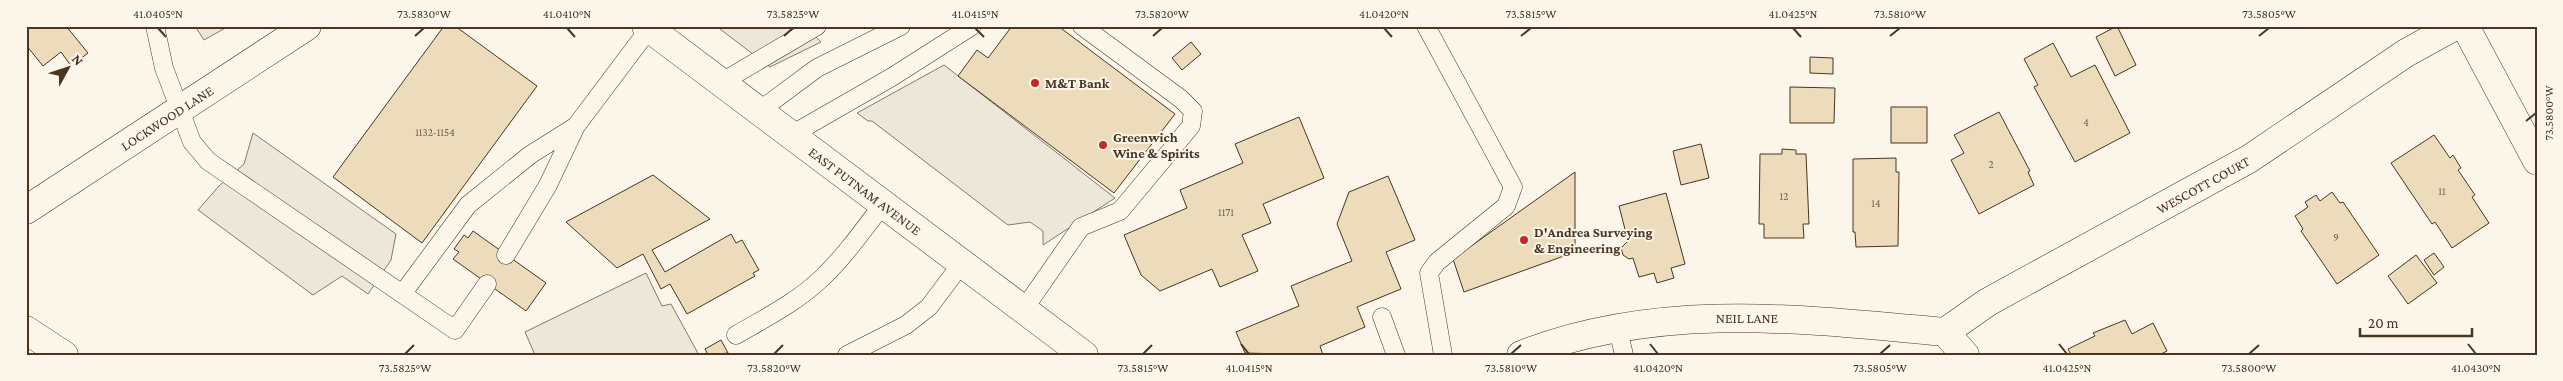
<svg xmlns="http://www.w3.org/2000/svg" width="2563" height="381" font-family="'Crimson Pro',serif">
<rect width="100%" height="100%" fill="#fbf6e9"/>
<path fill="#ede7d9" stroke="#887966" d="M195,26H229L204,40Z
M716,26H805L821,42L770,67Z
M944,65L1115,198L1043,245V231L1030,222L1008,225L872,121H868L857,113Z
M253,133L396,234L391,260L368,294L342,276L313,295L198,210L219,186L244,164Z
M646,273L662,306L671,304L699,355H535L525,332Z"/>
<path fill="#ecdcbc" stroke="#4a3520" d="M26,26H66L88,53L71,66L61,52L43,66L26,45Z
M444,26H455L537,86L422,243L333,177Z
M1012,26H1058L1175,114L1114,193L958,76L977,50L988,58Z
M2117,26L2136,65L2115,76L2096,37Z
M1191,42L1201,54L1182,70L1172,58Z
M2053,43L2071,77L2095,65L2130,133L2075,162L2034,87L2038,85L2024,59Z
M1810,57L1833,58V74L1810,73Z
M1790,87L1835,88L1834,123H1790Z
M1891,107H1927V143H1891Z
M1999,112L2030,171L2028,172L2034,185L1979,214L1951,160L1964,153L1954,135Z
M1299,117L1324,178L1263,204L1271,223L1242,235L1258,271L1220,287L1212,269L1160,291L1141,275L1124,235L1187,208L1180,190L1243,163L1235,144Z
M2434,135L2450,158L2453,155L2461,168L2458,170L2475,195L2472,197L2489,223L2452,248L2435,222L2432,224L2391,163Z
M1701,144L1709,178L1681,185L1673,151Z
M1782,149L1796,150V154H1806L1809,224H1803L1804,238H1764V224H1759L1760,154H1782Z
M1896,158V172H1899L1898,246L1856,247L1855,232H1853V159Z
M1575,172V252L1464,292L1453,259Z
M653,175L710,219L652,250L665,272L731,234L736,243L742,240L759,270L753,273L755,276L687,314L670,284L661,289L643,254L617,268L566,222Z
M1388,176L1415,240L1386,252L1401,289L1357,307L1365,327L1320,346L1323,355L1245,353L1236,332L1299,306L1291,286L1352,261L1337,224L1349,192Z
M2332,192L2340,203L2343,202L2379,255L2337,284L2301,231L2303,229L2295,216L2308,207L2305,202L2316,195L2320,201Z
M1666,193L1685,264L1671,268L1674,278L1657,283L1654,273L1639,277L1633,258L1629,259L1623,255L1621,248L1628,241L1619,206Z
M473,231L546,283L526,311L453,259L459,252L454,249L464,235L468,238Z
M2434,253L2444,267L2434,275L2424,260Z
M2416,255L2437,283L2408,304L2388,276Z
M2125,320L2132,334L2153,323L2167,351L2159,355H2071L2068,349L2095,336L2093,333Z
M721,340L728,353L708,355L705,349Z"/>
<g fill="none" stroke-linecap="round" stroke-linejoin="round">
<defs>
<path id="service" d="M155,26L164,68L192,142L208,161L455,330L487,284
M1426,26L1513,187L1506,206L1437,262L1429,273L1443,355
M722,82L817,26
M759,111L817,68L901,26
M791,135L892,77L972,26
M506,255L548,185L576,126L649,29
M403,293L468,205L530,155L576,126
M1024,309L1081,227L1120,211L1191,126L1193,111L1181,99L1082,26
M1382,317L1396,355
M1618,329L1624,355
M736,335C765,318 797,302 822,278C845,256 864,229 883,204
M847,355L906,325L929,307L962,263"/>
<path id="minor" d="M2465,26L2537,161
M26,210L307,26
M1945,332L1988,302L2249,159L2406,53L2455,26
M1521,355C1658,301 1803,319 1945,332L1965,355"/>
<path id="primary" d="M646,26L1084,355"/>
<path id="motorway" d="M26,330L64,355"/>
</defs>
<use href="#service" stroke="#4a3520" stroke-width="19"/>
<use href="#minor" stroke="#4a3520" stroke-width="29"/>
<use href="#primary" stroke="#4a3520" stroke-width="29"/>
<use href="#motorway" stroke="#4a3520" stroke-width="29"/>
<use href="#service" stroke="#fbf6e9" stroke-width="18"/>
<use href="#minor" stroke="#fbf6e9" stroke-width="28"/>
<use href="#primary" stroke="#fbf6e9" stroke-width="28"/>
<use href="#motorway" stroke="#fbf6e9" stroke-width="28"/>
</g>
<path fill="none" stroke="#4a3520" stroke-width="2" d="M158,28L166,37M567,28L575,37M975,28L984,37M1384,28L1392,37M1793,28L1801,37M415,36L424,28M784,36L793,28M1153,36L1162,28M1521,36L1531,28M1890,36L1900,28M2259,36L2269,28M2526,121L2536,113M1241,344L1249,354M1650,344L1658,354M2059,344L2067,354M2468,344L2476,354M405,354L414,345M774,354L783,345M1143,354L1152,345M1511,354L1521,345M1880,354L1890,345M2249,354L2259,345"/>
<g fill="#c62828" stroke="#fbf6e9" stroke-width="2">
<circle cx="1035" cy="83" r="5"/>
<circle cx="1103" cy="145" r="5"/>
<circle cx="1524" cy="240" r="5"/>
</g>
<g text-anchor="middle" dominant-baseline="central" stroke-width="4" stroke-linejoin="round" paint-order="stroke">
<g font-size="11" fill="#725f47">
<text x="2086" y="122">4</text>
<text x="435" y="132">1132-1154</text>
<text x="1991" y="164">2</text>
<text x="2442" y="191">11</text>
<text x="1784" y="196">12</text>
<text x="1876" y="203">14</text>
<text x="1226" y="212">1171</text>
<text x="2336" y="237">9</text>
</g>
<g font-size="14" font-weight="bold" fill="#4a3520" stroke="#fbf6e9" text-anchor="start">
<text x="1045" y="83">M&amp;T Bank</text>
<text x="1113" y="137">Greenwich<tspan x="1113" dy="16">Wine &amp; Spirits</tspan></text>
<text x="1534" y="232">D'Andrea Surveying<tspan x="1534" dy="16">&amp; Engineering</tspan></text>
</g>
<g font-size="14" fill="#4a3520" stroke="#fbf6e9">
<text transform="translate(167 118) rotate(-33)">LOCKWOOD LANE</text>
<text transform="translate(2203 185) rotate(-29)">WESCOTT COURT</text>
<text transform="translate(865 191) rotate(37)">EAST PUTNAM AVENUE</text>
<text x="1747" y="318">NEIL LANE</text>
</g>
</g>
<rect width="2563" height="381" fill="none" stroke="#fbf6e9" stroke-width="55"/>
<g transform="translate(68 68) rotate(50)" stroke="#fbf6e9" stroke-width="4" paint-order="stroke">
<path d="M0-4L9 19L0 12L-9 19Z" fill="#4a3520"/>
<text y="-8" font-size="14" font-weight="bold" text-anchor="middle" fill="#4a3520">N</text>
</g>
<path d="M2360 328v8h112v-8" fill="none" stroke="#4a3520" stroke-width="2.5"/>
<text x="2368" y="328" font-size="15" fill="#4a3520" stroke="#fbf6e9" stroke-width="4" paint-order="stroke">20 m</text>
<rect x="28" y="28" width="2508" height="326" fill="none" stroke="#4a3520" stroke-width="2"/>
<g font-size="12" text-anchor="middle" fill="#4a3520">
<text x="158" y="18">41.0405°N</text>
<text x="424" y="18">73.5830°W</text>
<text x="567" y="18">41.0410°N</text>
<text x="793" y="18">73.5825°W</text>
<text x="975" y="18">41.0415°N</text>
<text x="1162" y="18">73.5820°W</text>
<text x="1384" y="18">41.0420°N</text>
<text x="1531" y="18">73.5815°W</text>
<text x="1793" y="18">41.0425°N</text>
<text x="1900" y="18">73.5810°W</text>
<text x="2269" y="18">73.5805°W</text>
<text transform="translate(2549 113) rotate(-90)" y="4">73.5800°W</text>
<text x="405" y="372">73.5825°W</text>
<text x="774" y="372">73.5820°W</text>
<text x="1143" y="372">73.5815°W</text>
<text x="1249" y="372">41.0415°N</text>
<text x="1511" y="372">73.5810°W</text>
<text x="1658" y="372">41.0420°N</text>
<text x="1880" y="372">73.5805°W</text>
<text x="2067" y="372">41.0425°N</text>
<text x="2249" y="372">73.5800°W</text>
<text x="2476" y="372">41.0430°N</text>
</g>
</svg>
